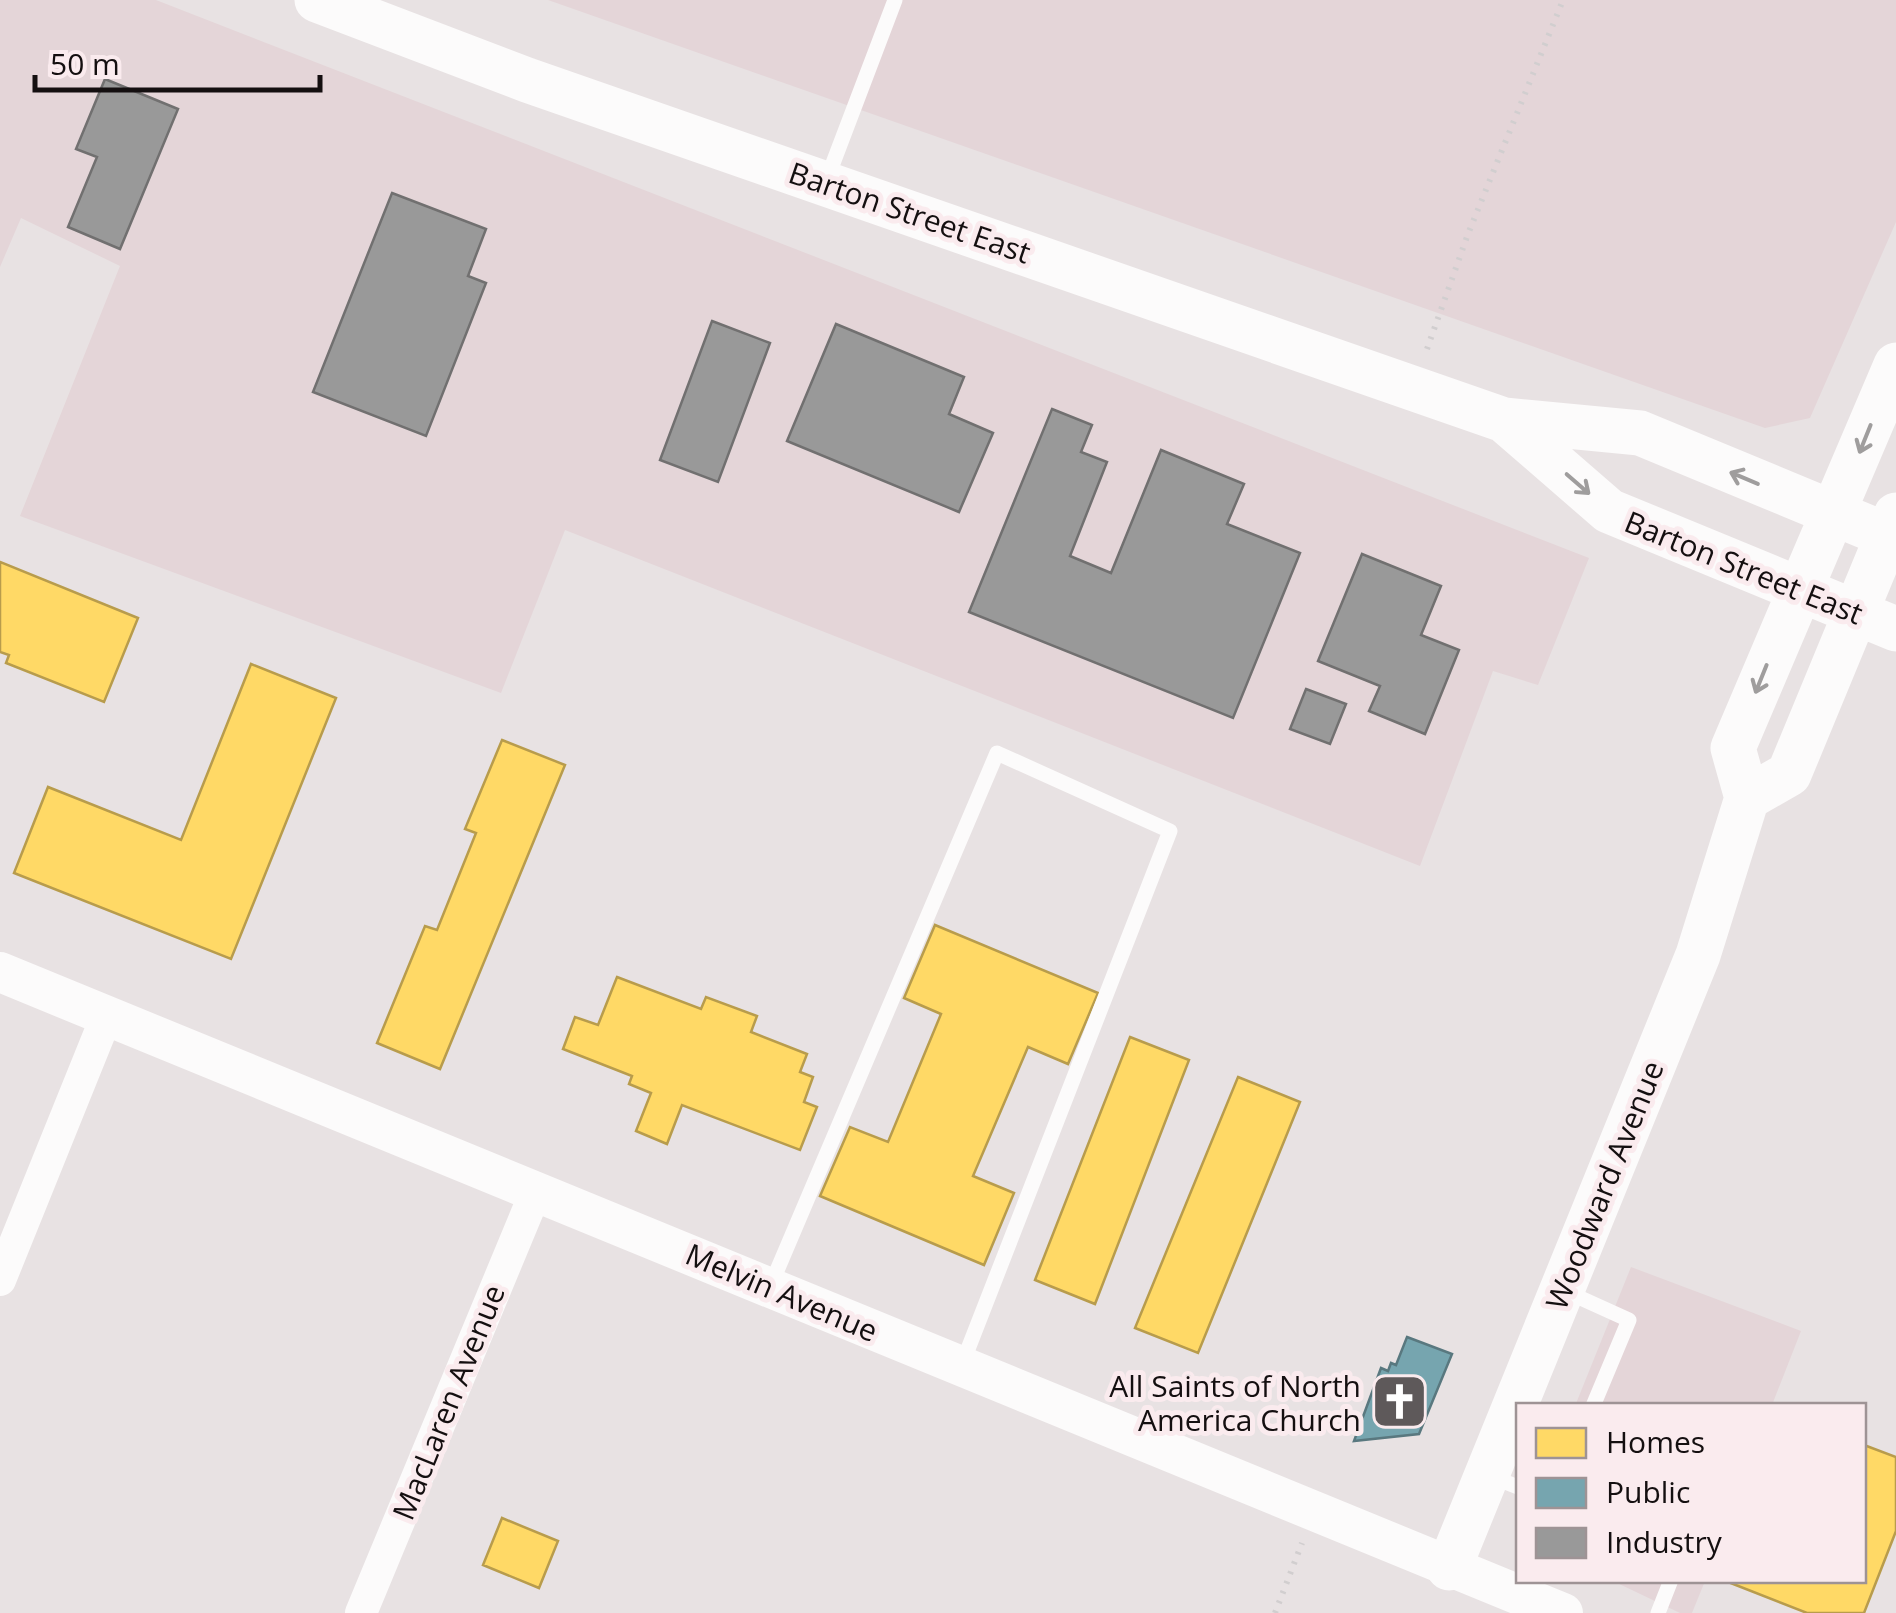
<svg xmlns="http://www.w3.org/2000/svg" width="1896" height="1613" font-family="'Open Sans',sans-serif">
<rect width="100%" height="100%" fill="#e8e2e3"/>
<path fill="#e4d5d8" d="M0,0H156L1589,558L1538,685L1493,671L1420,866L565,530L501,693L20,516L120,266L21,218L0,267Z
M548,0H1896V222L1810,418L1765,428Z
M1631,1267L1801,1331L1772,1405L1575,1406Z
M1613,1581H1705L1692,1613H1680Z"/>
<path fill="#ffd966" stroke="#b89c4c" stroke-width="2.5" d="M0,562L138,618L104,702L6,663L9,655L0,652Z
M251,664L336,698L231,959L14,873L48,787L181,840Z
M502,740L565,765L440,1069L377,1043L425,926L437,930L476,833L465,829Z
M935,925L1098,993L1068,1064L1028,1047L973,1176L1014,1193L984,1265L820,1196L850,1127L888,1142L941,1014L904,998Z
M617,977L701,1009L706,997L757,1016L751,1032L807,1054L800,1072L813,1077L804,1102L817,1107L800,1150L682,1105L667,1144L636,1131L651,1093L629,1084L632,1076L563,1049L575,1017L598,1025Z
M1130,1037L1189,1060L1095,1304L1035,1280Z
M1238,1077L1300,1102L1198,1353L1135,1328Z
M1864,1445L1896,1457V1531L1864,1613H1807L1723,1580H1864Z
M502,1518L558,1541L539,1588L483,1565Z"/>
<path fill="#76a5af" stroke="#59787f" stroke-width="2.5" d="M1407,1337L1452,1354L1419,1434L1354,1441L1381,1368L1388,1371L1391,1363L1396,1365Z"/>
<path fill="#999" stroke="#717070" stroke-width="2.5" d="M105,79L178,109L120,249L68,227L97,157L76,149Z
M392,193L486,229L468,276L486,283L426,436L313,392Z
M712,321L770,343L718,482L660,460Z
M836,324L964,377L949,414L993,433L959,512L787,441Z
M1052,409L1092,425L1081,452L1107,462L1070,556L1111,573L1161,450L1244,484L1227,524L1300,553L1233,718L969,612Z
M1362,554L1441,586L1421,635L1459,650L1425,734L1369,711L1380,686L1318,661Z
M1306,689L1346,704L1330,744L1290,729Z"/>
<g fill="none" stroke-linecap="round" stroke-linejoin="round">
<path stroke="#d1cecf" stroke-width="6" stroke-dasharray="2.5 8" stroke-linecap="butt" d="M1427,349L1468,234L1563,0
M1275,1613L1302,1543"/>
<path stroke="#fcfbfb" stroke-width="15" d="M827,179L895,0
M770,1287L997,753L1170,831L961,1367
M1565,1291L1629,1320L1593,1406
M1490,1476L1518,1487
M1658,1613L1671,1580"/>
<path stroke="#fcfbfb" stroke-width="32" d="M0,1280L107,1015
M361,1613L536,1191"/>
<path stroke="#fcfbfb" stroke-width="40" d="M0,972L1563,1613"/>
<path stroke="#fcfbfb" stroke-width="45" d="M317,0L527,80L1504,420L1640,433L1896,539
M1504,420L1609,511L1896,629
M1747,798L1789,774L1896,515
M1449,1568L1698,955L1747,798L1733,748L1896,365"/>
</g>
<defs><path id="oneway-shaft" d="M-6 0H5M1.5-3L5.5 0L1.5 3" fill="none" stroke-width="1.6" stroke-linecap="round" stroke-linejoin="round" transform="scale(2.5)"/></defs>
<g stroke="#9f9d9d">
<use href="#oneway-shaft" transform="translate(1865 439) rotate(112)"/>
<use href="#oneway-shaft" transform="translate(1744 478) rotate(-157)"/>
<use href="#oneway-shaft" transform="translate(1578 484) rotate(41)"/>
<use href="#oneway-shaft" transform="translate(1761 679) rotate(112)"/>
</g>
<defs>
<symbol id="church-square" viewBox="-11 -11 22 22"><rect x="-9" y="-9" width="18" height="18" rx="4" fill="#5e595a" stroke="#faebee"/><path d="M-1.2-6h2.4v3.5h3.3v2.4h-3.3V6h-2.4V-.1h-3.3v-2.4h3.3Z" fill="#fff"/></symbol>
</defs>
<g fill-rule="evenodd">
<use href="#church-square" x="1368" y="1370" width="63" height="63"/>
</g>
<g text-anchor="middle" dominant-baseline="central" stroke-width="10" stroke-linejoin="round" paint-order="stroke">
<g font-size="30" fill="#140f10" stroke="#faebee">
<text transform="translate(910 212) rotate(19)">Barton Street East</text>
<text transform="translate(1744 567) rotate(22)">Barton Street East</text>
<text transform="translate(1604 1185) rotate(-68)">Woodward Avenue</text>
<text transform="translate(782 1292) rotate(23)">Melvin Avenue</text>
<text transform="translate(448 1402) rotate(-68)">MacLaren Avenue</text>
</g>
<g font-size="30" fill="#140f10" stroke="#faebee" text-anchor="end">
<text x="1361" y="1385">All Saints of North<tspan x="1361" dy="34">America Church</tspan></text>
</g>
</g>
<rect x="1516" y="1403" width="350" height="180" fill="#faebee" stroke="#9e9395" stroke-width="2.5"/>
<rect x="1536" y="1428" width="50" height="30" fill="#ffd966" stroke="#9e9395" stroke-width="2.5"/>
<text x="1606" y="1453" font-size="30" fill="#140f10">Homes</text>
<rect x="1536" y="1478" width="50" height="30" fill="#76a5af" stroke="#9e9395" stroke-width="2.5"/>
<text x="1606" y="1503" font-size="30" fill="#140f10">Public</text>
<rect x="1536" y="1528" width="50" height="30" fill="#999999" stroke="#9e9395" stroke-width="2.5"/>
<text x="1606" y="1553" font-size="30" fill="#140f10">Industry</text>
<path d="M35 75v15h285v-15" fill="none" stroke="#140f10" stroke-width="5"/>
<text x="50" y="75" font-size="30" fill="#140f10" stroke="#faebee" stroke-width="8" paint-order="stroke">50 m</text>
</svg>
